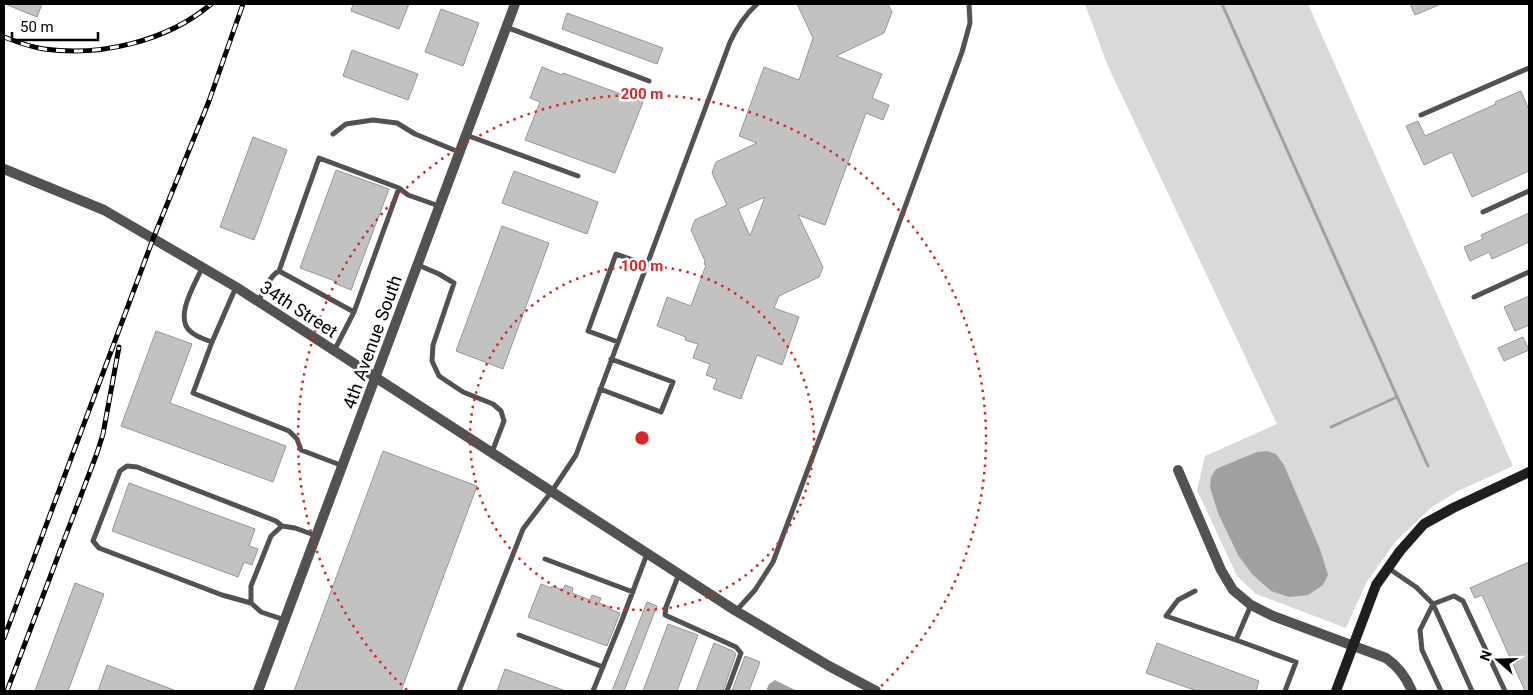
<svg xmlns="http://www.w3.org/2000/svg" width="1533" height="695" font-family="Roboto,sans-serif">
<rect width="100%" height="100%" fill="#fff"/>
<path fill="#d9d9d9" d="M1085,4H1308L1513,466L1458,491L1432,507L1396,541L1366,583L1346,628L1256,594L1237,576L1197,490L1205,456L1277,424L1107,64Z"/>
<path fill="#a0a0a0" d="M1267,451L1276,454L1284,465L1320,549L1328,575L1323,585L1308,595L1289,597L1271,591L1252,574L1238,555L1218,513L1210,487L1211,477L1216,469L1257,452Z
M775,680L797,691H766L769,684Z"/>
<g fill="none" stroke-linecap="round" stroke-linejoin="round">
<path stroke="#a0a0a0" stroke-width="3" d="M1222,4L1428,466
M1331,427L1397,397"/>
</g>
<path fill="#c2c2c2" stroke="#969696" fill-rule="evenodd" d="M5,4H42L37,17Z
M353,4H409L399,29L351,11Z
M797,4H888L892,12L884,33L836,56L882,74L872,98L889,105L883,120L866,113L825,225L798,215L823,267L819,277L779,296L774,308L799,317L782,365L757,355L741,399L713,389L717,379L706,375L710,364L693,358L698,344L685,340L686,337L657,326L667,297L691,306L706,265L704,264L705,261L691,230L695,220L727,205L712,173L716,162L757,143L739,136L764,67L799,80L813,38ZM765,197L750,236L738,209Z
M1410,4H1441L1415,15Z
M441,9L479,23L463,66L425,52Z
M567,13L663,48L657,64L562,29Z
M352,50L418,74L408,100L343,76Z
M542,67L562,75L563,73L643,102L615,173L525,140L540,102L530,98Z
M1521,91L1529,110V171L1472,197L1452,152L1424,165L1406,126L1418,121L1425,136L1496,104L1495,102Z
M253,137L287,150L254,240L220,227Z
M336,170L389,189L351,290L334,283L335,281L300,268Z
M514,171L598,202L587,234L502,203Z
M1529,213V242L1492,259L1489,252L1470,261L1464,247L1483,239L1481,235Z
M502,226L549,243L503,369L456,351Z
M1529,296V325L1515,331L1504,307Z
M156,331L192,344L170,403L286,446L273,482L121,426Z
M1523,337L1529,350L1504,361L1498,348Z
M383,451L477,486L401,691H294Z
M129,483L255,529L249,546L258,549L252,565L244,562L238,577L112,531Z
M1529,562V691H1525L1482,595L1475,598L1470,588Z
M75,583L104,594L68,691H35Z
M541,584L551,588L552,586L563,590L565,585L573,588L572,593L590,600L592,595L601,598L599,603L609,607V609L620,613L607,646L528,617Z
M647,602L657,606L624,691H612Z
M668,624L698,635L677,691H643Z
M714,643L733,651L736,654L723,691H696Z
M1157,643L1259,681L1256,691H1197L1146,673Z
M745,656L760,662L749,691H732Z
M107,665L174,690V691H98Z
M505,669L563,690V691H497Z"/>
<g fill="none" stroke-linecap="round" stroke-linejoin="round">
<path stroke="#525252" stroke-width="5" d="M506,27L649,81
M1421,115L1529,68
M333,134L346,124L373,120L397,123L415,134L459,152
M466,135L578,176
M1483,212L1529,191
M418,265L439,274L454,283L433,345L432,361L439,376L463,392L493,404L501,411L504,421L492,452
M202,268C195,284 174,317 190,331C196,337 204,339 212,342
M279,271L319,158L399,188L408,195L439,206
M236,287L212,342L193,393L289,431L297,439L301,450L343,466
M1474,297L1529,272
M258,301C264,292 269,276 279,271L354,312
M618,342L588,331L616,254L647,265
M334,351L354,312L399,188
M600,389L661,412L673,382L611,359
M545,559L633,592
M1388,568L1416,587L1433,604L1472,691
M679,574L666,607L665,615L736,647L741,653L727,691
M1195,591L1178,600L1166,616L1236,640L1296,662L1285,691
M251,603L222,595L99,548L93,541L120,471L127,466L137,467L276,521L282,526
M736,611L755,590L773,562L831,408L962,52L970,23L969,4
M285,620L261,612L251,603V586L271,536L282,526L295,528L317,536
M519,635L603,667
M1236,640L1251,605
M459,691L523,529L552,491L576,455L730,42C737,27 744,16 757,4
M593,691L622,620L647,554
M1441,691L1422,650L1420,630L1433,604L1454,596L1463,601L1505,691"/>
<path stroke="#525252" stroke-width="10" d="M4,169L104,210L236,287L736,611L829,666L876,691
M1178,470L1221,570L1233,590L1251,605L1273,616L1386,658C1398,666 1406,677 1412,691
M258,691L515,4"/>
<path stroke="#1f1f1f" stroke-width="10" d="M1336,691L1376,585L1400,551L1424,524L1453,508L1529,472"/>
<defs>
<path id="rail" d="M4,37C17,42 31,47 44,49C100,57 168,41 211,4
M4,638L153,239L209,101L243,4
M7,691L97,453L103,434L119,347"/>
</defs>
<use href="#rail" stroke="#000" stroke-width="5"/>
<use href="#rail" stroke="#fff" stroke-width="3" stroke-dasharray="9" stroke-linecap="butt"/>
</g>
<g fill="none" stroke="#d62828" stroke-width="2.5" stroke-dasharray="2.5 5">
<circle cx="642" cy="438" r="172"/>
<path d="M407 690A344 344 0 1 1 877 690"/>
</g>
<g text-anchor="middle" dominant-baseline="central" stroke-width="5" stroke-linejoin="round" paint-order="stroke">
<g font-size="18" fill="#000" stroke="#fff">
<text transform="translate(299 309) rotate(33)">34th Street</text>
<text transform="translate(372 342) rotate(-70)">4th Avenue South</text>
</g>
</g>
<circle cx="642" cy="438" r="8" fill="#d62828" stroke="#fff" stroke-width="2.5"/>
<g font-size="15" text-anchor="middle" font-weight="bold" fill="#d62828" stroke="#fff" stroke-width="5" stroke-linejoin="round" paint-order="stroke">
<text x="642" y="99">200 m</text>
<text x="642" y="271">100 m</text>
</g>
<rect width="1533" height="695" fill="none" stroke="#000000" stroke-width="10"/>
<g transform="translate(1498 660) rotate(290)" stroke="#ffffff" stroke-width="4" paint-order="stroke">
<path d="M0-4L9 19L0 12L-9 19Z" fill="#000000"/>
<text y="-8" font-size="14" font-weight="bold" text-anchor="middle" fill="#000000">N</text>
</g>
<path d="M12 32v8h86v-8" fill="none" stroke="#000000" stroke-width="2.5"/>
<text x="20" y="32" font-size="15" fill="#000000" stroke="#ffffff" stroke-width="4" paint-order="stroke">50 m</text>
</svg>
